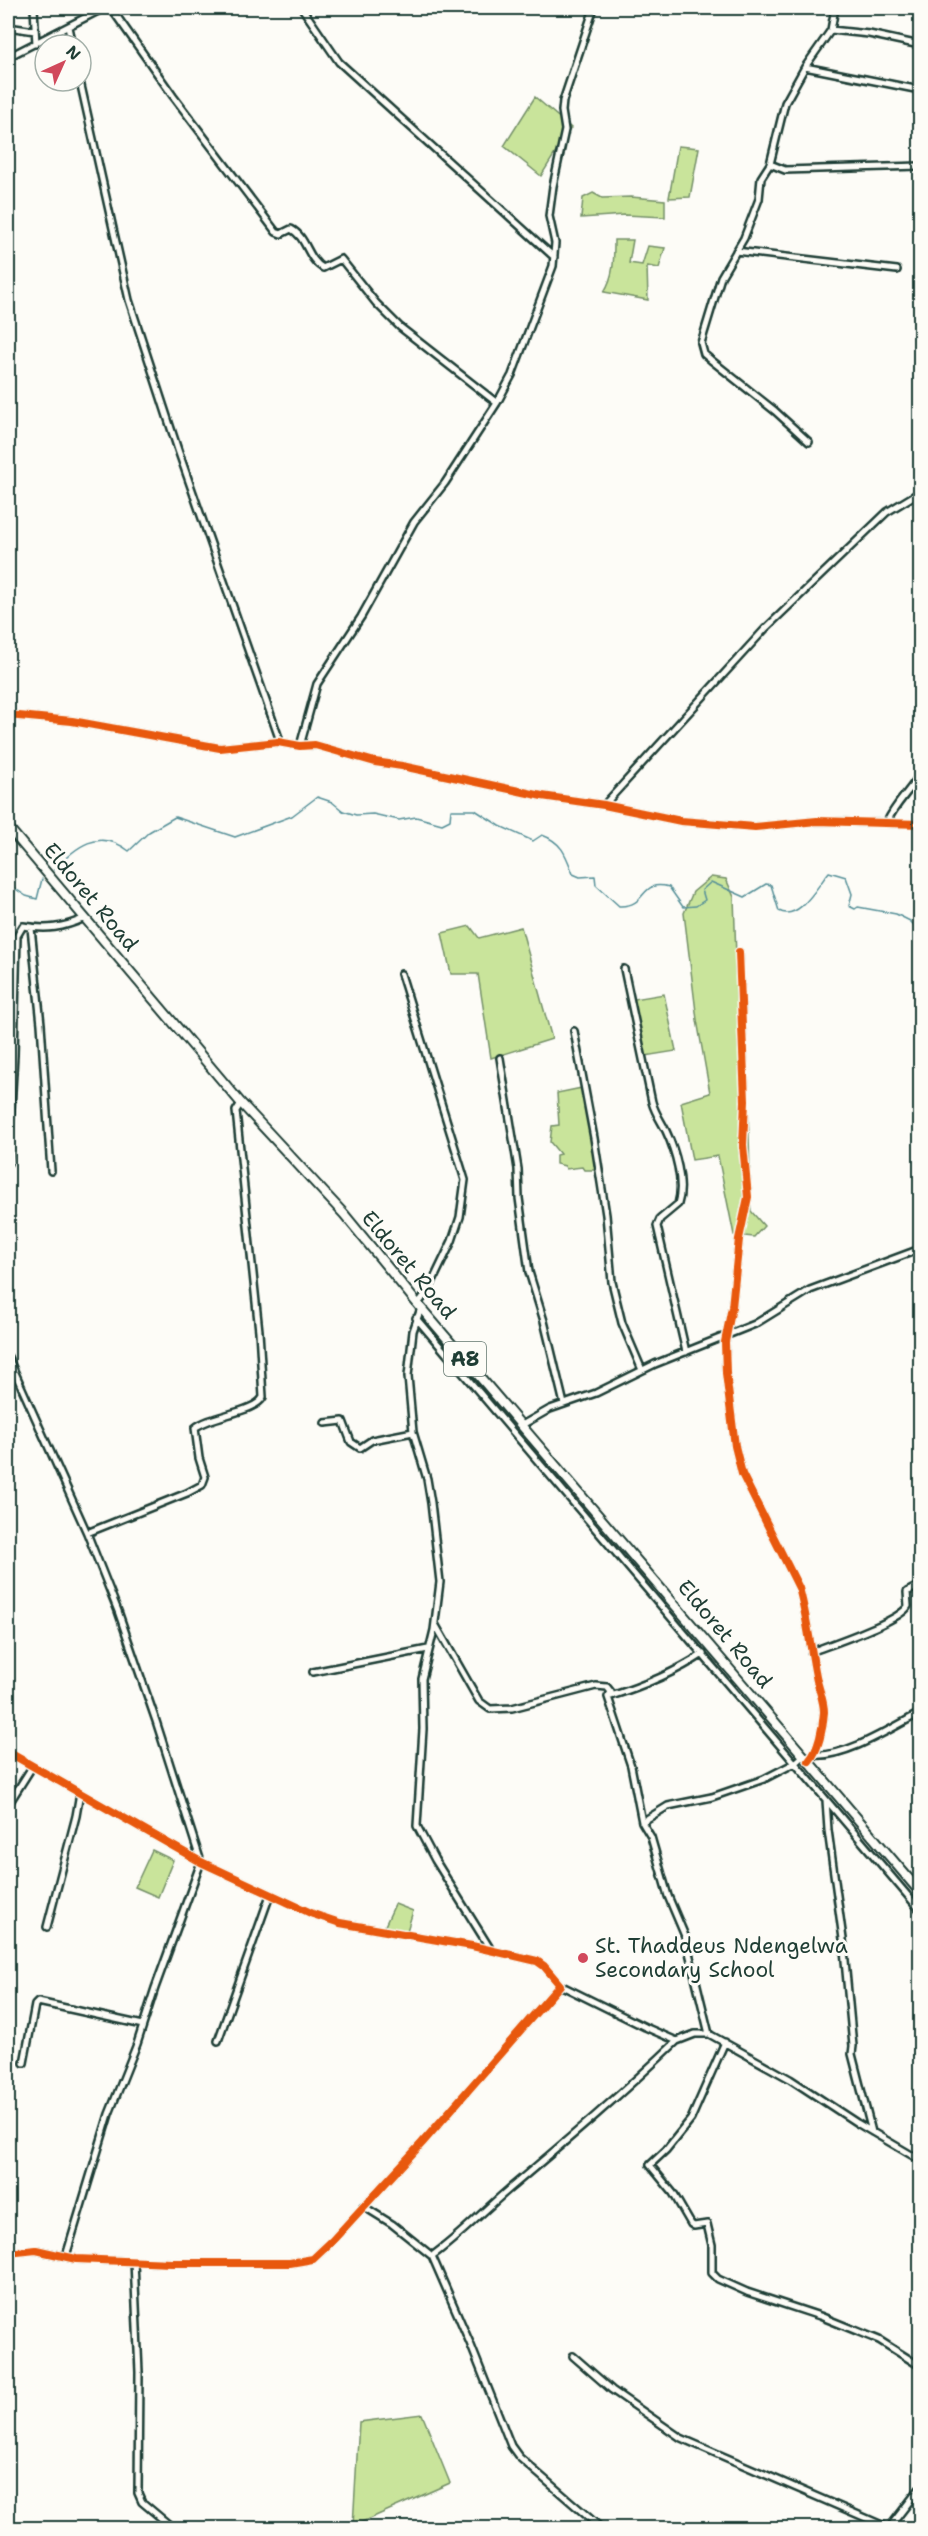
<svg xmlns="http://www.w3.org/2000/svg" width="928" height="2536" font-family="'Shantell Sans',sans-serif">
<rect width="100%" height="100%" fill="#fdfcf7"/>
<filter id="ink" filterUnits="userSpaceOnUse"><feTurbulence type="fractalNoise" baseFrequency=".0167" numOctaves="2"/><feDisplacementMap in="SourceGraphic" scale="12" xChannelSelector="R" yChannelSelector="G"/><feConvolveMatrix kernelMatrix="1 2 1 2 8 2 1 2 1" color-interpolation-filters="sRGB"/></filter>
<g filter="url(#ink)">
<path fill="#c9e49b" stroke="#749068" stroke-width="1.5" d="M535,97L571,128L541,176L504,146Z
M678,146L699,148L690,197L669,198Z
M593,193L602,198L631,197L665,200V217L625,215L581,218L583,198Z
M614,240H633L629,263L642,265L648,246L665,248L659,268L647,266L648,300L604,292C614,276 614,259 614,240Z
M711,877L726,879L734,897L736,958L747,1059L751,1211L764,1226L754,1237L734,1235L718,1156L692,1160L681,1102L710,1093L697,1020L684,913L693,892Z
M470,926L479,938L521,927L552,1039L491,1058L478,974H451L442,933Z
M664,994L676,1051L645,1056L634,999Z
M582,1088L595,1160V1170H584L582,1167L566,1169L565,1166L556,1164V1155L560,1154L550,1142L552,1126L559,1125L557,1093Z
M152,1850L173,1860L158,1897L135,1887Z
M395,1904L413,1911L407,1931L384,1928Z
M422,2414L450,2483L353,2526L359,2422Z"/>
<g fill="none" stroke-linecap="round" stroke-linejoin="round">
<path stroke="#569098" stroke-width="1.5" d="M54,870C75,847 99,827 129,851L149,832L175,817L235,837L292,816L317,797L332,802L343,811L356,815L373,814L399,820L416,817L442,824L450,820L451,810H475L500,826L533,841L542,835C562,842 566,855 573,874L580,877L595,876L596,885L619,906C649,907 638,879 669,887L683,907L696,906L705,900L702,890L711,882L745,897L766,884L771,885L779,911C799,922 818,885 829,872L846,877L852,894L849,906L855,909L858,907L896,914L910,921L920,931
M8,884L26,896L37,899L42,879"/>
<defs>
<path id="minor" d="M34,8L36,44
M111,8L173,96L276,232L281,234L291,229C307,237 307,259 323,268L341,259L376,303L400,327L497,403
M302,8L339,62L554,257
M8,27L35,31
M68,27L72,45
M831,30L869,34L920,45
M8,57L104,8
M805,67L920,90
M80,81L129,300L178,450L279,738L278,742
M770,164L785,170L920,166
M736,251L897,270
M809,442L775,411L711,360L704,354L701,343L721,277L744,238L759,199L761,178L770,164L785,103L805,67L831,30L835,8
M8,715L72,721L220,748L278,742L300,746L315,745L375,762L402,766L542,796L604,805L681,821L755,827L817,821L920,824
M300,746L317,684L361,617L414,522L445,483L497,403L512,375L553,266L555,243L549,216L553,186L565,130L562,111L563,101L594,8
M604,805L765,629L887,512L920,492
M887,822C895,804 910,791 920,774
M31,928L41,1024L51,1171
M739,952L745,1101L743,1145L748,1197L739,1239L732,1307L725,1342L726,1373L735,1446L742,1474L799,1588C807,1616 810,1646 816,1676C818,1688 824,1700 824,1712C823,1727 819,1750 809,1761
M624,969L652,1102C655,1113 661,1121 666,1131C675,1150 685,1183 678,1204L660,1219L657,1226L686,1352
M401,974L465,1180L460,1217L452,1241L429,1289L418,1304
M574,1031L594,1138L606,1215L612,1282L622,1323L642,1370
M500,1058L518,1169L519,1198L529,1272L544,1321L564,1404
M8,1163L14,1055L17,936L23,926C47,930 63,928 85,918
M421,1308L413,1331L408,1376L413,1432L427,1479L431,1503L440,1582L434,1630L422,1679L423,1729L417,1826L435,1860L491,1950
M416,1318L920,1910
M8,1357L87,1533L118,1611L156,1721L201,1862L155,1988L137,2044L109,2114L66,2256
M325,1423L343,1421L351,1442L360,1448L372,1440L413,1432
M522,1425L550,1409L596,1393L655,1364L755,1324L810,1290L920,1249
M87,1533L187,1493L202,1485L205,1477L199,1458L195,1428C210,1415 255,1413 263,1397L259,1331L236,1111L241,1103
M435,1624L479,1701L490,1709L512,1708L596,1686L607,1687L611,1692L608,1697L631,1766L642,1822
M811,1652C831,1644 899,1622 908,1606L907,1592L920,1585
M313,1672L428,1649
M608,1697C643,1686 673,1674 703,1654
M8,1752L201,1862L313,1914L340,1923L472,1946L537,1961L544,1966L560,1985L422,2143L332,2241L313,2259L290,2263H171L76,2259L36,2250L8,2253
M814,1755C845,1758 893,1727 920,1713
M826,1800L828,1830L843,1939L853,2046L852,2054L872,2132
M8,1805L32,1767
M47,1927L76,1816L80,1793
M560,1985L645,2027L677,2041L695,2034H709L790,2079L857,2123L920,2160
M709,2034L685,1936L668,1896L651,1837L642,1822L668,1806L712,1797L764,1779L795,1763L804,1755
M218,2041L270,1895
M725,2042L691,2119L666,2150L650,2165L673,2193L691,2224L694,2226L707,2224L712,2245V2273L718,2279L747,2292L820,2316L879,2340L920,2366
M24,2063L35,2005L38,2002L143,2025
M363,2206L392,2224L432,2256L470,2343L511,2446L519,2457L601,2528
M432,2256C460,2236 482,2212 508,2190C566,2141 623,2093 677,2041
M134,2261L139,2372L138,2493L142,2502L173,2528
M573,2356L612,2390L681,2438L889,2528
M889,2528L920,2488"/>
<path id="highway" d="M8,827L241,1103L344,1214L421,1308L920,1892"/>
</defs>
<use href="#minor" stroke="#1f3d34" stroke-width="10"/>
<use href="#highway" stroke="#1f3d34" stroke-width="12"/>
<use href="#minor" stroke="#fdfcf7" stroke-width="5"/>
<use href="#highway" stroke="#fdfcf7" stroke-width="8"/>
<defs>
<path id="cycleway" d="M8,715L72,721L220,748L278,742L300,746L315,745L375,762L402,766L542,796L604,805L681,821L755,827L817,821L920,824
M739,952L745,1101L743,1145L748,1197L739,1239L732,1307L725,1342L726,1373L735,1446L742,1474L799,1588C807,1616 810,1646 816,1676C818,1688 824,1700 824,1712C823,1727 819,1750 809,1761
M8,1752L201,1862L313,1914L340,1923L472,1946L537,1961L544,1966L560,1985L422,2143L332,2241L313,2259L290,2263H171L76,2259L36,2250L8,2253"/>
</defs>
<use href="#cycleway" stroke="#fdfcf7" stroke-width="11"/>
<use href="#cycleway" stroke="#e8590c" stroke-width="8"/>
</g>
</g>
<circle fill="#d1495b" stroke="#fdfcf7" stroke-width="2" cx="583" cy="1958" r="6"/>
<g text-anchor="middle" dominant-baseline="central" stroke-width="6" stroke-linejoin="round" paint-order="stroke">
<rect fill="#fdfcf7" stroke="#62766e" stroke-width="1.5" x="444" y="1342" width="42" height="34" rx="4.5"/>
<g font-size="20" font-weight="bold" fill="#1f3d34">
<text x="465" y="1359">A8</text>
</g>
<g font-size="21" fill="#1f3d34" stroke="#fdfcf7">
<text transform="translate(91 897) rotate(50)">Eldoret Road</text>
<text transform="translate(409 1265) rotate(50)">Eldoret Road</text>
<text transform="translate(725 1634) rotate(50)">Eldoret Road</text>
</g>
<g font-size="21" fill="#1f3d34" stroke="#fdfcf7" text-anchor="start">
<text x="595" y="1946">St. Thaddeus Ndengelwa<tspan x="595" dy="24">Secondary School</tspan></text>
</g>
</g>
<rect width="928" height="2536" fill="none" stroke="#fdfcf7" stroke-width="30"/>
<rect x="15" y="15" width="898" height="2506" fill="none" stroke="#1f3d34" stroke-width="2" filter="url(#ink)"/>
<g transform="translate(63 63) rotate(45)"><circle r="28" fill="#fdfcf7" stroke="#a4b0a9" stroke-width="1.5"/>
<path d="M0-4.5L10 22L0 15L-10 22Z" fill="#d1495b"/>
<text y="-9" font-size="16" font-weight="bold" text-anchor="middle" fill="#1f3d34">N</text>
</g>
</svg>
